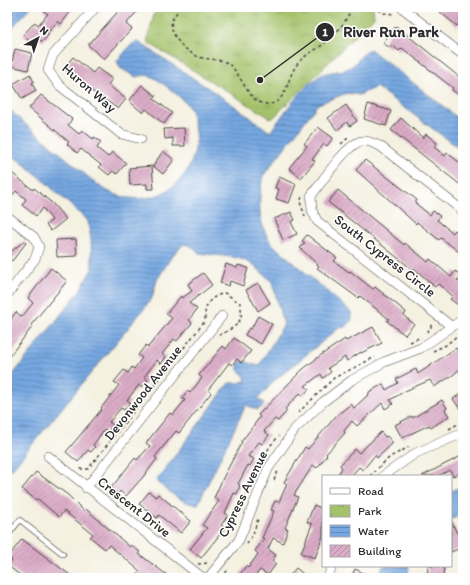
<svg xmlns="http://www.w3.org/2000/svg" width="470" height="585" font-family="Itim,sans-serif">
<defs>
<pattern id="park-tufts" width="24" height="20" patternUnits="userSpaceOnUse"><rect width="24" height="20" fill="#a4c26a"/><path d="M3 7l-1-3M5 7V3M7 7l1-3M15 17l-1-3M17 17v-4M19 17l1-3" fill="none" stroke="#869e57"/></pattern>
<pattern id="water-rules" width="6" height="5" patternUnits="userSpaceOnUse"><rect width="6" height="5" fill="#76a7e1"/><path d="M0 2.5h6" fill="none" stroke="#6188b7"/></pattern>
<pattern id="building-hatch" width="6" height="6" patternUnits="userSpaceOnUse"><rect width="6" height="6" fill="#dbacc7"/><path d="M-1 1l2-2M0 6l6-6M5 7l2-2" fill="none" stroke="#b28ca2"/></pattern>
</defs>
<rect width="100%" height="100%" fill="#fff"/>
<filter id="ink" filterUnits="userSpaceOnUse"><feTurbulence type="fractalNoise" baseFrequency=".025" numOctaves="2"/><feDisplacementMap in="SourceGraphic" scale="8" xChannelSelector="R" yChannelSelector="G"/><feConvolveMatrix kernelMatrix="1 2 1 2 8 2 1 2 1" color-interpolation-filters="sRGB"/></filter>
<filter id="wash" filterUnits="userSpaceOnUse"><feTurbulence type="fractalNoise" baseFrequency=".012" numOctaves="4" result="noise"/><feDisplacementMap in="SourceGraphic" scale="16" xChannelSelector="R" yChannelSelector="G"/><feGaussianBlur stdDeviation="0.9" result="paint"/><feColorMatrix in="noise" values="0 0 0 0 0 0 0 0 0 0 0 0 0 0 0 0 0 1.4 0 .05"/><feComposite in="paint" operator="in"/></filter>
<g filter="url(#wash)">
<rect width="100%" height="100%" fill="#f4f1e1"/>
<path fill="url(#park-tufts)" stroke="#68764a" d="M156,7H373L374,17L272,119L147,42Z"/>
<path fill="url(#water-rules)" stroke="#506986" d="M7,7H31L7,33Z
M137,41L232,104L270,132C284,114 303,84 323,74C331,71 339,72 347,69C357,65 360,54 370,49L463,122V151L376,87L359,95L347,93L318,104L263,176C258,199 257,224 272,244L351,312L352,320L345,327L339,328L274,381L258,399L264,403L262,407L257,410L246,405L198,504C183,505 167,490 156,481L229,383H239L246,380L244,375L238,370V364L243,361L259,366L284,324L281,316L272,282L254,265L239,258L198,253L191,246L184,244L172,256L157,280L152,298L143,310L11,470L9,468L7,462V382L79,292L92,269L91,240L88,221L35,173L7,151V105L14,114C33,131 53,147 72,163C87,175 101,191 120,196C164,209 204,171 194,126C193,121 193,113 190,109C184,100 174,92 166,86C153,77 151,73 136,77L120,68L117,61L131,45Z
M463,486V516L451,519V491Z
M383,566H409L408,578H378Z"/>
<g id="blocks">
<path fill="url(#building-hatch)" d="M48,7H74L61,24L58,21L47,33L49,35L42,42L37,37L31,43L23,35L35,22L38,25L48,14L44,11Z
M122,7H141L126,24L132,29L104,59L88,45Z
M434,7H462L459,10L463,13V18L457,26Z
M396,26L463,80V98L452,90L453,88L402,48L399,51L392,45L390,48L383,43Z
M15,49L32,53L28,70L11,66Z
M73,57L93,73L97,68L112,79L108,85L126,99L118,109L99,95L98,96L64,68Z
M30,74L34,82L32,83L36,91L22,99L13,84Z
M142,85L156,96L154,99L172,113L164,124L146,109L143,113L129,101Z
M41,95L72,119L68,125L79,134L82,130L93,139L94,137L101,142L97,148L108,157L112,152L126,163L117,174L113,171L109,175L99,167L101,165L81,149L77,153L67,144L69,142L29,108Z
M368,104L391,111L386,126L364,119Z
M346,105L357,121L350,126L347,122L337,130L328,118Z
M401,118L423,138L426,134L437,143L434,147L445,156L447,153L463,165V187L391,130Z
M318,127L333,138L327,146L324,144L312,159L315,161L301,178L289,168L307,146L304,144Z
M184,128L185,146H173V138L165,139L164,129Z
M163,151L174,160L163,174L153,166Z
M365,160L417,200L415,203L430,215L433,211L440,216L437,220L453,233L455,230L463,236V255L441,238L439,240L417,222L416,224L356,170Z
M152,166L154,189H147V184L130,185L129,168Z
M7,169L33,190L34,188L52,203L66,219L51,231L46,225L52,220L43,208L36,216L22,205L26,199L16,191L11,197L7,194Z
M279,177L296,184L289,203L276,199L279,189L275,188Z
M338,190L404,245L405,243L428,262L430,259L451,277L455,271L461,275L457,280L463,284V298L458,305L450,299L453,296L438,284L435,287L414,268L413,270L328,202Z
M291,212L295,220L291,222L297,234L283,240L274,219Z
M307,235L337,258L334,261L349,272L350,271L373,289L375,287L406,312L404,316L414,324L405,335L387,321L389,319L360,296L358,298L317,268L319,266L300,248L305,243L302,241Z
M76,239L77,256L57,257L56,240Z
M24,241L26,243L12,261L7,257V255Z
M226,264L237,268L238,265L248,268L243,286L230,281L229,286L220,283Z
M51,268L67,281L31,325L33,326L7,359V324L16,312L22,317L33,303L28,298Z
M203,273L212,285L189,303L197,309L189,320L192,323L177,341L174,339L162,354L166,357L161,364L157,360L144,377L148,380L142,387L139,385L127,400L130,402L124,410L121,408L109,422L113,425L108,432L105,429L93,445L95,447L91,452L88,450L78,462L66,452L102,409L101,408L119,385L114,382L124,370L128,373L132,367L134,369L142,358L138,355L146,345L148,347L172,318L166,314L181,296L182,298L192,291L188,284Z
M258,283L270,303L258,311L246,290Z
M258,316L272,324L261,344L245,335L249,328L251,329Z
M373,327L382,343L361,353V352L347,361L345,357L328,368L331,372L323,378L321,374L305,386L309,389L303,396L300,393L285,409L287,411L278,421L275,419L264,431L269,435L262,444L259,442L248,456L254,459L250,466L248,465L238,484L240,485L237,494L234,493L225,513L228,515L221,525L225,528L201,558L190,549L207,528L202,525L219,501L214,498L223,478L242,442H241L260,417L258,415L302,370L321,355L345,339L346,341Z
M234,338L251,351L241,363L237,359L232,365L229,363L208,390L211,393L179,433L176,431L155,457L157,459L143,477L126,496L120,491L118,494L111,488L135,458L137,460L150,446L146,443L170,413L173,415L185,400L182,398L188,390L190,393L202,378L199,375L213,358L223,346L226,349Z
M456,348L458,351L463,348V366L453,375L434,387L430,380L405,391L390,400L393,404L385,409L382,403L357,426L352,421L344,431L345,433L326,454L327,455L317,468L313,465L294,495L298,497L285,528L288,529L283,543L273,538L268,549L276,555L272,561L276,564L268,575L260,570L254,578H237L246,566L248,568L258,554L255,551L264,539L262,538L274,511L271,510L275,501L279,502L287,484L284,482L305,447L308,449L336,416L351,404L354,408L369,394V392L383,384L386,390L398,383L396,379L416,369L418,374Z
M463,392V413L453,399Z
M442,400L447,408L445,410L449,416L431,428L429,425L402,438L395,425L412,416L413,418Z
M381,432L385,437L387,436L393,443L377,458L375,455L363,470L359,467L351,476H337L342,468L340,465L355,449L359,453Z
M463,455V472L453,476L450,470L438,476H422Z
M36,472L68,495L84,511L86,509L95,517L130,547L131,545L140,552L139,554L171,578H134L140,571L109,545L105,549L90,537L93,534L64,511L59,517L38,499L36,500L22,489Z
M149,492L156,497L158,494L191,521L181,533L159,515L157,518L139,504Z
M314,505L323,509V536L315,558L301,553L312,524L307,522Z
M451,521L457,533L463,530V547L451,552Z
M22,539L74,578H24L8,566L12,560L8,557Z
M428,566H444L443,578H427Z
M296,568L308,578H288Z
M355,569L374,578H351Z"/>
</g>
</g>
<g filter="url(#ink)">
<use href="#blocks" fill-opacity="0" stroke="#494946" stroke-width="1"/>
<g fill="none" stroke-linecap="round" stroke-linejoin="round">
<defs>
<path id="lane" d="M7,536L20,520L63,554"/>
<path id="street" d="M96,7L53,55L48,70L59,85L121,134L141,139
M401,7L463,55
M7,216L34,237L39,247L35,259L7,295
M451,326L317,221L312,210L311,196C321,183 347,143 362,141C368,140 374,144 380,146L463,211
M48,456L203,578
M383,476L416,453L463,433
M86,488L222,316
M208,578L239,540L268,469L295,429L323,402L352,380L384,362L421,348L463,319
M328,578L332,566"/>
</defs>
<use href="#lane" stroke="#494946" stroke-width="6"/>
<use href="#street" stroke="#494946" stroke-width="10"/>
<path stroke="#494946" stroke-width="1.5" stroke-dasharray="3 3" stroke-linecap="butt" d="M180,7C178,11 174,16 172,20C168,35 186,52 199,57C209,60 222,58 231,66C242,76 249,104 267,104C287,105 287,77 296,66C302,56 313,52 322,45C334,36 347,22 352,7
M373,7L384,13L395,14
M460,64L463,66
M341,144L348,138
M302,197L300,202L305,216
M427,332L431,328V322
M410,342L421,337
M433,351L446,345L463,331
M298,413L334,378L375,357
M449,429L463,421
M262,461L270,446L279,436
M378,468L390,457L409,447
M80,469H88L205,321C204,305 209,297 225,293L240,303C245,325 235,326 218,336
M370,476L375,471
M105,480V490
M274,480L278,471
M243,505L248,486L258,468
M247,544L253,534L258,519
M198,564L208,563
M222,578L229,568"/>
<use href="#lane" stroke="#fff" stroke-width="4.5"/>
<use href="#street" stroke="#fff" stroke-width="9"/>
</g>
</g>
<g text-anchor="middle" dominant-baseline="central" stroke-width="3" stroke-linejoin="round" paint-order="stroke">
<g font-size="14" fill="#2b2b2b" stroke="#fff">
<text transform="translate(89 88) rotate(41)">Huron Way</text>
<text transform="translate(385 256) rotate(38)">South Cypress Circle</text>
<text transform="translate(143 393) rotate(-52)">Devonwood Avenue</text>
<text transform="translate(243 494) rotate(-64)">Cypress Avenue</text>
<text transform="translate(134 507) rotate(38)">Crescent Drive</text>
</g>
</g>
<path fill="none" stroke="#2b2b2b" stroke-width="1.5" d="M260 80L325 32"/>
<g fill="#2b2b2b" stroke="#fff" stroke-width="1.5">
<circle cx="260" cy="80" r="4"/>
<circle cx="325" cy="32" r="10"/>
</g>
<g font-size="12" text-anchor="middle" font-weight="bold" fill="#fff">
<text x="325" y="36">1</text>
</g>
<g font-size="15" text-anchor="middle" font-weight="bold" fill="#2b2b2b" stroke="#fff" stroke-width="3" stroke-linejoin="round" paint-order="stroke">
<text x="391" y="37">River Run Park</text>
</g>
<rect width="470" height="585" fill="none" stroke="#fff" stroke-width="24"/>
<rect x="322" y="475" width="130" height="92" fill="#ffffff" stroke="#aaaaaa"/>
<rect x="330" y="488" width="20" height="6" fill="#ffffff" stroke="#aaaaaa"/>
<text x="358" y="495" font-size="12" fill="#2b2b2b">Road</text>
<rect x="330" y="505" width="20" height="12" fill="url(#park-tufts)" stroke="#aaaaaa"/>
<text x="358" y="515" font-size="12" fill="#2b2b2b">Park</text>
<rect x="330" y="525" width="20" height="12" fill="url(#water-rules)" stroke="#aaaaaa"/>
<text x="358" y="535" font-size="12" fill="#2b2b2b">Water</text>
<rect x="330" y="545" width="20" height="12" fill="url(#building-hatch)" stroke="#aaaaaa"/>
<text x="358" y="555" font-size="12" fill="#2b2b2b">Building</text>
<g transform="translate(38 38) rotate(40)" stroke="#ffffff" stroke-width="3" paint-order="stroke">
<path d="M0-3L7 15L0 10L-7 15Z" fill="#2b2b2b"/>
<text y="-6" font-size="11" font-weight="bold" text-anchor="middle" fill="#2b2b2b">N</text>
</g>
</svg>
